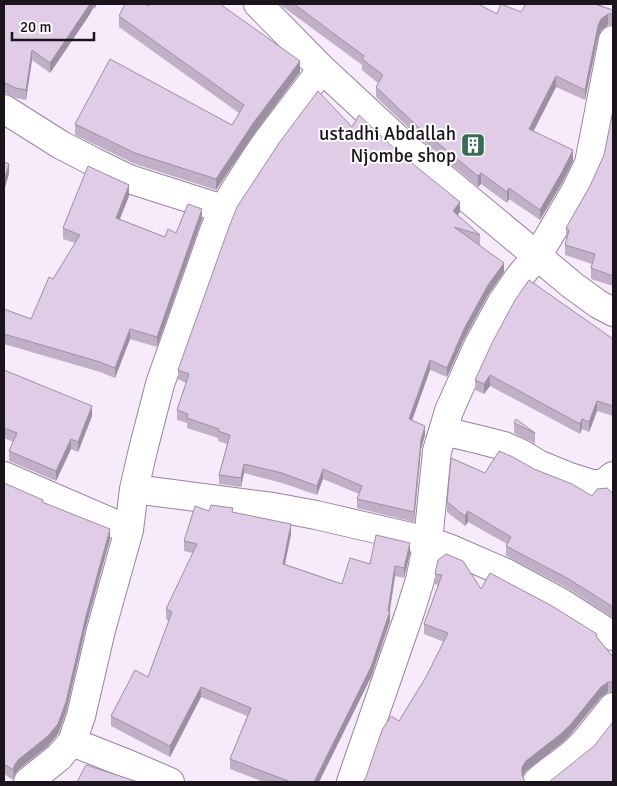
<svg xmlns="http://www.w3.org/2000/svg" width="617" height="786" font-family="Signika,sans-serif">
<rect width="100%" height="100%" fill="#f7ebfb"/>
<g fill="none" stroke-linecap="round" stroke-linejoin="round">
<defs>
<path id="minor" d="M258,4L322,69L407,148L572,285L598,304L613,312
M4,109L61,145L94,162L129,179L223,209
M443,431L481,440L504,446L520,453L540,465L567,476L592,484H603L613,476
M4,476L129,530
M134,489L273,507L316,515L428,541L451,549L506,573L560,602L613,636
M72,742L128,764L170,782
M28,782L59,757L72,742L81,716L101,630L129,530L134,489L143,450L160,384L214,231L223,209L255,159L266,143L322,69
M351,782L410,612L420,580L428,541L437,451L449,411L478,346L502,302L520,276L537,256L548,238L576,190L589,163L613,40
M537,782C549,770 565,762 577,750C591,737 601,721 613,707"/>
</defs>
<use href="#minor" stroke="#96849c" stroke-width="30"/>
<use href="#minor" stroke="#fff" stroke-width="28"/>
</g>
<path fill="#c1afc7" d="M4,4H97L94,9L93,8L90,14L50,73L32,60L26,100L16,98L5,93L4,94Z
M282,4H478L497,14L521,12L526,4H603L602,6L613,10V25H608L601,30L598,37L585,100L556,87L533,132L573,161L562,183L540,220L509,199L507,203L481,184L478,187L417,136L376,97V87L378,83L362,70V65L282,6Z
M148,6L300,72L254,134L216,190L135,164L75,135V124L232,125L239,113L119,27V16Z
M613,110V286L591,279V268L592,264L565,255V245L567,239L566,238V228L590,186L604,155Z
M352,127L460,212L458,215L480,235V245L477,244L504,272L488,295L464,339L447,377L430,370L412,420L425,435L421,449L414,522L357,508V499L359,494L323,479L317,495L282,483L244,473L241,487L219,484V475L227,444L218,441V438L187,428V423L177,420V410L186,383L178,379V370Z
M129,196L120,219L165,237L176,233L202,219L157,347L130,339L115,378L100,372L4,344V309L31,319L75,243L63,239V228Z
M613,339V416L597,411L589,432L582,429L580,434L490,386L484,394L475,390V380Z
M4,370L92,416L78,452L71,449L56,481L9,461V451L13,442L4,438Z
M514,423L535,433V444L514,433Z
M534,469L592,496L612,493L613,492V618L567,588L506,556V546L507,544L468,522L465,526L447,512V502L485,473Z
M4,483L43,502L110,539L86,626L66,712L58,734L48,746L18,770L14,776L13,780L4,774Z
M209,511L233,512L291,534L285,564L342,584L370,564L410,553L404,578L395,576L390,611V621L371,677L319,782H264L230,769V759L247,716L201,697L170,757L111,726V716L148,677L169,621L166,619V609L193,553L184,551V541Z
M438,560L481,589L597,637L613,657V692H608L601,697L571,734L562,743L526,771L522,777L399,721L426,677L444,642L424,634V624L438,585L435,584V574Z"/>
<path fill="#9d8fa2" d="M90,4H93V8L90,14L50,73V63Z
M94,4H97L94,9Z
M608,14V25L601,30L598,37L585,100V90L598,26L601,19Z
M32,50V60L26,100V90Z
M300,61V72L254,134L216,190V179L254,122Z
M556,76V87L529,140V129Z
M573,150V161L562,183L540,220V210Z
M9,164V174L4,191V181Z
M481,173V184L478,187V176Z
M129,185V196L116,228V218Z
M509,188V199L507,203V192Z
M460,202V212L453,220V211Z
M202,209V219L157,347V337Z
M504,263V272L488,295L464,339L447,377V368L464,329L488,285Z
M130,329V339L115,378V368Z
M430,360V370L409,429V419Z
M490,375V386L484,394V384Z
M597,401V411L589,432V422Z
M92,406V416L78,452V442Z
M582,419V429L580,434V424Z
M425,426V435L421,449L414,522V512L421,440Z
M71,439V449L56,481V471Z
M244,464V473L241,487V478Z
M323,469V479L317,495V486Z
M468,511V522L465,526V516Z
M291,524V534L283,574V564Z
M110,529V539L86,626L66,712L58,734L48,746L18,770L14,776L13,780L14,766L18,760L86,616Z
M410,543V553L404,578V568Z
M395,566V576L389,614L390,611V621L371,677L319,782H314L388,611Z
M608,682V692L601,697L571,734L562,743L526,771L522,777V782V767L526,761L601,687Z
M201,687V697L170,757V746Z"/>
<path fill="#e0cce7" stroke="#9d8fa2" d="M4,4H90L50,63L32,50L26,90L16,88L5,83L4,84Z
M125,4H145L148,6L149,4H220L300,61L254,122L216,179L135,153L75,124L110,59L232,125L244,105L119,16Z
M294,4H478L497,14L501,4L521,12L526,4H598L597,5L613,10V14H608L601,19L598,26L585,90L556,76L529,129L573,150L562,172L540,210L509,188L507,192L481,173L478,176L417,126L376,87L383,75L362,59L364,56Z
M318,91L352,127L359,115L397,151L460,202L453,211L480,235L454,227L504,263L488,285L464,329L447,368L430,360L409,419L425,426L421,440L414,512L357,499L362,486L323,469L317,486L282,473L244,464L241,478L219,475L230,435L218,431L219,429L187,418L188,414L177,410L189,374L178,370L229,227L237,207L279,143Z
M613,110V276L591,268L595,254L565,245L569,230L566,228L590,186L604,155Z
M4,162L9,164L4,181Z
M88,166L129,185L116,218L165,237L168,229L176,233L188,204L202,209L157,337L130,329L115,368L100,362L4,334V309L31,319L49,277L53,279L80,235L63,228Z
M529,280L613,339V406L597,401L589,422L582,419L580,424L490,375L484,384L475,380L492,343L515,300Z
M4,370L92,406L78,442L71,439L56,471L9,451L17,433L4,428Z
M516,419L535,433L514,423Z
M499,451L513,457L534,469L572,484L592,496L597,489L607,488L612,493L613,492V607L567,578L506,546L511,537L468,511L465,516L447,502L451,458L485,473Z
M4,483L43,500L42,502L110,529L86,616L66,702L58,724L48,736L18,760L14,766L13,770L4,764Z
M211,505L233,508L232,512L291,524L283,564L342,584L350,558L370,564L376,535L410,543L404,568L395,566L388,611H390L371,667L314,782H291L230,759L251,708L201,687L170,746L111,716L135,670L148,677L172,612L166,609L197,544L184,541L195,506L209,511Z
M446,554L463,561L481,589L490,573L552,606L597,634L596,636L613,657V682H608L601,687L571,724L562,733L526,761L522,767V775L525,782H363L366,777L382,730L391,716L399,721L426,677L448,633L424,624L442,575L435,574L438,560Z
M613,722V782H549L594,746Z
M86,765L126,778L138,782H77Z"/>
<defs>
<symbol id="building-square" viewBox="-11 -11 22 22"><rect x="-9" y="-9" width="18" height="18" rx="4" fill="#356e55" stroke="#fdfdfd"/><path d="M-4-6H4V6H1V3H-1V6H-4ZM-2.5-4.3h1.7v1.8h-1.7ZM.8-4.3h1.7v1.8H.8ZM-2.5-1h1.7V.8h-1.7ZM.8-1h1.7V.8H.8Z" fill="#fff"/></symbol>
</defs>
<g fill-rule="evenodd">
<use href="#building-square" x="459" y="131" width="28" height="28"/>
</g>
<g text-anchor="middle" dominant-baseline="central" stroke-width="4" stroke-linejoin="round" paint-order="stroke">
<g font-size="19" fill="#1b141d" stroke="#fdfdfd" text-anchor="end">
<text x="456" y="134">ustadhi Abdallah<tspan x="456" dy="22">Njombe shop</tspan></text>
</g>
</g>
<rect width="617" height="786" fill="none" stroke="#1b141d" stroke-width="10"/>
<path d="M12 32v8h82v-8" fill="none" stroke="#1b141d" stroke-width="2.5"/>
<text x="20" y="32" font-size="15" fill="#1b141d" stroke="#fdfdfd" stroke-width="4" paint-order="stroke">20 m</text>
</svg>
